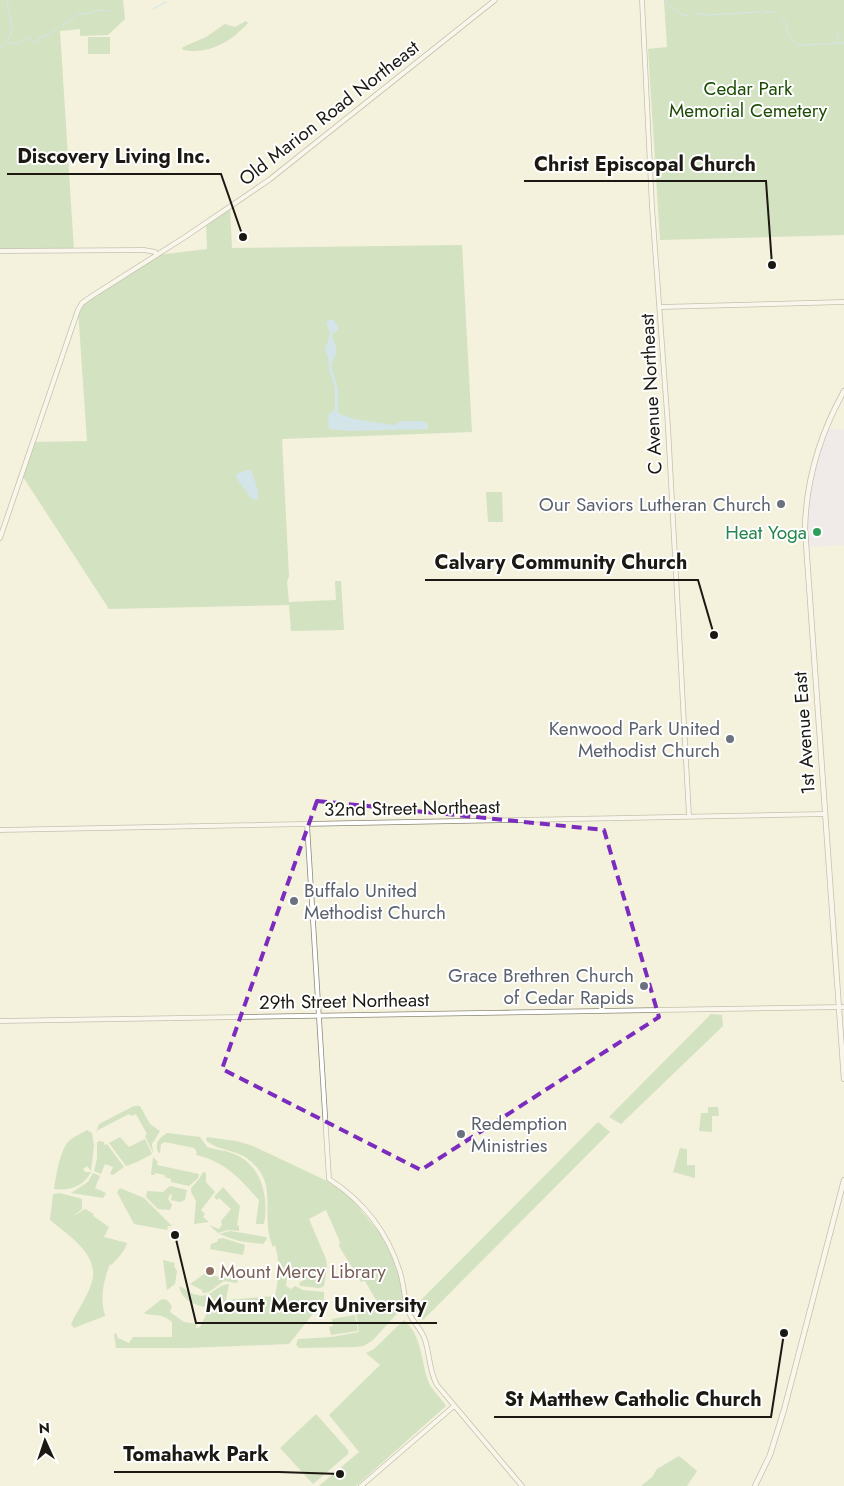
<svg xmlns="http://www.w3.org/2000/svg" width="844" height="1486" font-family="Jost,sans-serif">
<rect width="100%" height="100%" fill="#f4f1dc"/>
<path fill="#eae2f7" d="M826,428L844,430V545L806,547L809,491Z"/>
<path fill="#acd0a0" d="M0,0H123L125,19L108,35L80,36V29L60,31L74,251H0Z
M664,0H844V235L660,240L648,49L667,47Z
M246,21L248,23C233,39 216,51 193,51C189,51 186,51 182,49L183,47L206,37L225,24L235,27Z
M88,37H110V54H88Z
M230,206L232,248L462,245L472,432L282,439L289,576L287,582L289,602L336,600L335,581H341L344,630L291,631L289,605L109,609L23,477L33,442L87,441L78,310L82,303L157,255L207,249L206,223Z
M486,492H502L503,522H488Z
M711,1014L722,1015L723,1026L621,1124L609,1117Z
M134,1106H140L150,1124L160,1131L152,1144L153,1153L145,1136L147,1134L136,1114L131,1116L129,1114L98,1130L96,1133L99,1124Z
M708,1107H718L719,1116H712V1132L699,1131L701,1113H708Z
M598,1122L610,1132L423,1320L413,1308Z
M87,1130L92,1133L94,1146L91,1171L87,1166L83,1169L85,1172H91C84,1186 70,1191 54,1189C56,1177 60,1148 70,1140C75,1136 82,1133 87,1130Z
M167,1133L200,1137L207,1147C216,1150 225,1150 234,1154C262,1165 269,1197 264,1224H256V1222L259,1200C239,1178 226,1162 196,1155L197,1152L194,1148L165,1142L161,1144L160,1153L158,1152C154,1142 160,1138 167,1133Z
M120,1137L129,1147L145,1139L152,1154L137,1162L126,1166L109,1143Z
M207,1137L236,1141L253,1146L327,1181L349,1196L380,1233L385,1242L392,1257L399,1277L404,1306L372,1341L363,1346L355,1347L299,1348L296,1345L298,1339L332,1337L359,1332L356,1312L376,1300L365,1281L361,1282L339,1246L340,1242L326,1210L309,1219L326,1259L327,1268L324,1286L320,1288L300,1286L299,1283L304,1280C300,1273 295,1273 288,1272L286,1286L291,1289L295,1286L303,1290L324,1292V1300L289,1344L188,1348H116L114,1334L116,1333L118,1338L129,1343L133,1337H172V1322C160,1312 154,1317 144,1313L162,1299L167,1300L172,1306L170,1312L184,1322L197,1324L196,1328L200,1327L207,1313L205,1307C193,1304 182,1300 179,1286C185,1288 190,1294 197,1295C211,1299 217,1284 229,1284L226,1300L275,1296C279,1278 280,1262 275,1245L273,1247C270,1239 268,1234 268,1225C266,1197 273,1179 248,1159C235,1149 217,1151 206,1140Z
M99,1141L104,1142V1145L107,1144L124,1167L113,1175L110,1174L113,1167L105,1164L101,1174L94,1171L97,1158V1143Z
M680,1148L687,1149V1165H695V1178L673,1172Z
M153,1157L158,1162L157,1165L199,1174L198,1178L189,1186L171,1182V1179L165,1177V1175L155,1173L154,1175H151Z
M203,1172L206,1173V1182L215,1192L201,1210L205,1214L203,1217L209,1222L194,1224L196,1201L191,1192V1188L199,1179Z
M93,1173L100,1176L95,1188L106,1193L103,1198L71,1193L88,1182Z
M170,1186L187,1190L185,1200L180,1202L171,1200L172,1194H170L168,1199L172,1205L170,1210L158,1209L146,1197L147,1191L163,1192Z
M223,1187L240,1206L237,1225L239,1226V1231L228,1230L218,1233L209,1225L219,1229L222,1225L221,1221L231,1209L219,1198L217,1200L214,1197Z
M120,1188L144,1198L172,1226H168L167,1230L134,1224L118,1194L117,1192Z
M60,1193L82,1199V1209L72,1217L85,1209L94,1214L93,1216L109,1227L104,1237L127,1243C125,1251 117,1259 111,1265L110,1264C103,1282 100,1297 105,1316L74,1328L71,1324C77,1311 86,1299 91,1285C102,1256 69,1236 50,1220L53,1194Z
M230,1231L266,1237L267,1239L263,1244L239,1241L219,1234Z
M223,1238L245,1245L243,1255L210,1249L211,1244L217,1242L218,1239Z
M163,1260L175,1263L174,1266L177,1271L175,1284L167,1290Z
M204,1274L238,1280L237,1283L224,1281L209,1292L203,1293L202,1290L190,1284Z
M355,1315L358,1331L331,1335L329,1327L333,1326L332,1319Z
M404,1320C422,1336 421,1360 428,1381C431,1389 441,1398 446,1406L356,1486H319L359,1452L329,1415L380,1365L366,1353L374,1349Z
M316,1414L348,1450V1454L313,1484L280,1448Z
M679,1456L697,1471L687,1486H641L652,1477L657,1469Z"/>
<path fill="#aad8f7" d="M330,319L334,320L339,329L332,335L337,351L331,365L338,389V413L354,419L393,425L403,421H423L428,424V429L350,431L329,429L328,415L335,409V388L329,369L328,356L325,350L330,334L326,322Z
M247,470H250L252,472L258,491V498L256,500L252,499L237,479L236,474Z"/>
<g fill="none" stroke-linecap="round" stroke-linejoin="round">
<path stroke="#aad8f7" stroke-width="1" d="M7,0L12,28L8,41
M667,0L666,3L684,16L688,15
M153,9L166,2
M763,12H777
M693,14H703L709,15L758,12
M782,17C791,30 782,33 798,45L844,43
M62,25L73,19L79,13L88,14L98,10L109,11
M837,33L839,42
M0,49C5,39 11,44 19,44L27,38H30L33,42L38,41L39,38L46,36L57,28"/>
<defs>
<path id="secondary" d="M642,0L652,207L668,427L689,816
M0,251L144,250L155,252L157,255
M660,307L844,302
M0,538L78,310L82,303L92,296L185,237L269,180L495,0
M307,824L329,1179C363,1201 388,1233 400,1272C404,1285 404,1298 408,1310C411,1321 422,1329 425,1340C430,1355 429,1371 437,1385L522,1486
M0,830L825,814
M0,1021L844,1007
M361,1486L454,1406"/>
<path id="primary" d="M844,391C820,434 806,480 805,529L844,1079
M755,1486L770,1455L784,1410L844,1180"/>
</defs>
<use href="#secondary" stroke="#8b8875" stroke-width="5.5"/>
<use href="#primary" stroke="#8b8875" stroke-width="6"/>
<use href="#secondary" stroke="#fff" stroke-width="4"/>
<use href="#primary" stroke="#fff" stroke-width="4.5"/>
</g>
<path d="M0 0H844V1486H0ZM317,801L604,830L659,1017L421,1170L222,1069Z" fill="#f4f1dc" fill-opacity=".55" fill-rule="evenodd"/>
<path fill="none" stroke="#7b2cbf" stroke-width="4" stroke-dasharray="10 6" stroke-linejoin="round" d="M317,801L604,830L659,1017L421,1170L222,1069Z"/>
<g fill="#6b7280" stroke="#fff" stroke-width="2">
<circle cx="781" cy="504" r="5"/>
<circle cx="730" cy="739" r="5"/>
<circle cx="294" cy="901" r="5"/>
<circle cx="644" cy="986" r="5"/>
<circle cx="461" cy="1134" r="5"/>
</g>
<circle fill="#2e9e5b" stroke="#fff" stroke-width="2" cx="817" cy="532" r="5"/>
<circle fill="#8d6e63" stroke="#fff" stroke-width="2" cx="210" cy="1271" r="5"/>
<g text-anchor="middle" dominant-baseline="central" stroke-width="4" stroke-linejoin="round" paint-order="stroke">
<g font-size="19" fill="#1c4c03" stroke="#fff">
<text x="748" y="88">Cedar Park<tspan x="748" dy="22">Memorial Cemetery</tspan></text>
</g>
<g font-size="19" fill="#1b1912" stroke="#fff">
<text transform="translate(329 113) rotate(-38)">Old Marion Road Northeast</text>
<text transform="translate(651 394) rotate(-93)">C Avenue Northeast</text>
<text transform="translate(804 733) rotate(-94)">1st Avenue East</text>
<text transform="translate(412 808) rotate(-1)">32nd Street Northeast</text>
<text transform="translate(344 1001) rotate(-1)">29th Street Northeast</text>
</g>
<g font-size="19" fill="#5b616d" stroke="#fff" text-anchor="end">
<text x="771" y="504">Our Saviors Lutheran Church</text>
<text x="720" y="728">Kenwood Park United<tspan x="720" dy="22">Methodist Church</tspan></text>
<text x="304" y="890" text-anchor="start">Buffalo United<tspan x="304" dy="22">Methodist Church</tspan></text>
<text x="634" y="975">Grace Brethren Church<tspan x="634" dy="22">of Cedar Rapids</tspan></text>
<text x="471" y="1123" text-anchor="start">Redemption<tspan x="471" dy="22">Ministries</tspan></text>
</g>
<g font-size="19" fill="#27864d" stroke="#fff" text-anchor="end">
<text x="807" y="532">Heat Yoga</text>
</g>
<g font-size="19" fill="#785e54" stroke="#fff" text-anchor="start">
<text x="220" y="1271">Mount Mercy Library</text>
</g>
</g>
<path fill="none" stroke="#1b1912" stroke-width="2" d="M243 237L221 174H7M772 265L766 181H524M714 635L698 580H425M175 1235L196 1323H437M784 1333L771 1417H494M340 1474L279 1472H114"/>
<g fill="#1b1912" stroke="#fff" stroke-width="2">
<circle cx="243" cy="237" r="5"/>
<circle cx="772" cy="265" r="5"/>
<circle cx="714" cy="635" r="5"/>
<circle cx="175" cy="1235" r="5"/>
<circle cx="784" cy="1333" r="5"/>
<circle cx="340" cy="1474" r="5"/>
</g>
<g font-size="20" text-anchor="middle" font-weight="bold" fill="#1b1912" stroke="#fff" stroke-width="4" stroke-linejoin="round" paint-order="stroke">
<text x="114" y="163">Discovery Living Inc.</text>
<text x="645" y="171">Christ Episcopal Church</text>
<text x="561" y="569">Calvary Community Church</text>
<text x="316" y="1312">Mount Mercy University</text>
<text x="633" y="1406">St Matthew Catholic Church</text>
<text x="196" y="1461">Tomahawk Park</text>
</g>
<g transform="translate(45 1441) rotate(357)" stroke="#ffffff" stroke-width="4" paint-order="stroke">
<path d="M0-4L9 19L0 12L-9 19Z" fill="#1b1912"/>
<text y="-8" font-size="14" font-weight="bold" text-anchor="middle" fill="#1b1912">N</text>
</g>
</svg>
